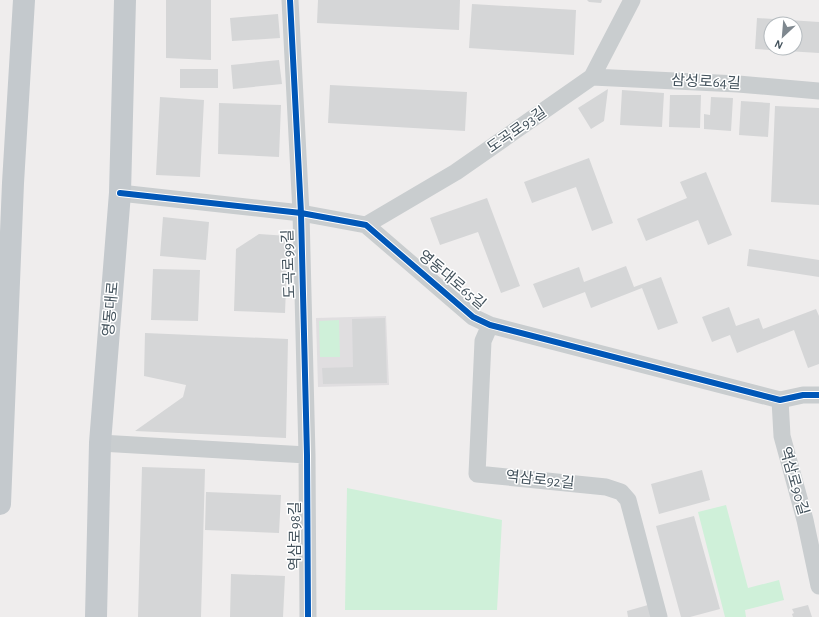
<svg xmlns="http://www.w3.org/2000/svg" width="819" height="617" font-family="'Alegreya Sans','Noto Sans KR',sans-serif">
<rect width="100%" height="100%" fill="#efeded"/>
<path fill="#e0dee0" d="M386,316L389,385L318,387L316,318Z"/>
<path fill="#cff0d9" d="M339,320L340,357H320L319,321Z
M347,488L502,520L497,610H345Z
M726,505L748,588L779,580L784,600L745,610L746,617H725L698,512Z"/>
<path fill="#d5d6d7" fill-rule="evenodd" d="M166,0H211V60L166,58Z
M318,0H460L459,30L317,23Z
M587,0H602L601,3L589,2Z
M472,4L576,10L574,55L469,48Z
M278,14L280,38L232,41L230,18Z
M757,18L819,22V53L755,49ZM771,24H795V48H771Z
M279,60L282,84L233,89L231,65Z
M180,69H218V88H180Z
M330,85L467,92L465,131L328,123Z
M608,89L604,121L591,129L578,108Z
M622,90L664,93L662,127L620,125Z
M670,95H701L700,128L669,127Z
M160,97L204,100L200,177L156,175Z
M711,97L733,98L731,131L704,129V114L710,115Z
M741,101L770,103L768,137L739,135Z
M219,103L281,105L279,157L218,154Z
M775,106L819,108V205L771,202Z
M589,158L613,223L592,231L576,187L532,203L524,182Z
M706,172L732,235L708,245L698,220L646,241L637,219L687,198L680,182Z
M487,198L520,286L501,293L478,232L440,245L430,218Z
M163,217L209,222L206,260L160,256Z
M259,234L288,236L285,313L234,311L236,249Z
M749,249L819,260V277L747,266Z
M626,266L634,287L661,277L678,323L658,330L642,288L591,308L585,292L543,308L533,284L579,267L584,282Z
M153,269L200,270L198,321L151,320Z
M729,307L736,326L759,318L763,329L816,309L819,316V364L808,368L794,330L737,353L730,335L712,342L702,317Z
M385,318L387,383L323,384L322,368L353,367L352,319Z
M145,333L288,339L286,438L135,431L183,397L186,385L144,376Z
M142,467L205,469L201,617H138Z
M702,470L710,500L659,514L651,484Z
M206,492L281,495L279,533L205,530Z
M694,516L720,609L690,617H681L656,526Z
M231,574L285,576L283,617H230Z
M648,605L652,617H628L627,611Z
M808,605L812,617H793L792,614L794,613L792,609Z"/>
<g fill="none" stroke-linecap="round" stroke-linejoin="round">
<path stroke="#c9cdcf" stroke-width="17" d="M290,0L301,213L307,455L308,617
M592,77L738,84L819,91
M120,193L301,213L366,225L473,317L490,325L780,400L803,395H819
M366,225L456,172L592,77L632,0
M490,325L483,341L477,474L606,487L621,492L628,500L659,617
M780,400L782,436L805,520L819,586
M100,443L307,455"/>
<path stroke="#c4c9cd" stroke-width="22" d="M0,504L13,183L24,0
M96,617L100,443L120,193L125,0"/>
<defs>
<path id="cycleway" d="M290,0L301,213L307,455L308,617
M120,193L301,213L366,225L473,317L490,325L780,400L803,395H819"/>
</defs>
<use href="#cycleway" stroke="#fff" stroke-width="8"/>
<use href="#cycleway" stroke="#0057b8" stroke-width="6"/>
</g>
<g text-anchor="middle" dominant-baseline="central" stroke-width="3" stroke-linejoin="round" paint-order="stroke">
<g font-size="15" fill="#43525c" stroke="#fff">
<text transform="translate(706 82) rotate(3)">삼성로64길</text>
<text transform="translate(517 130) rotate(-35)">도곡로93길</text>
<text transform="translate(289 264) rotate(-92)">도곡로99길</text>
<text transform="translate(452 280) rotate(40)">영동대로65길</text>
<text transform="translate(111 309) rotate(-85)">영동대로</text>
<text transform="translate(540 480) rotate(6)">역삼로92길</text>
<text transform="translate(794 481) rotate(74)">역삼로90길</text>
<text transform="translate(295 536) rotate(-90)">역삼로98길</text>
</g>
</g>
<g transform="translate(783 36) rotate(206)"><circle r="19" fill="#ffffff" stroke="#b4babe"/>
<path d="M0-3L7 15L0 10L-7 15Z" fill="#7f888f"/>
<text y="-6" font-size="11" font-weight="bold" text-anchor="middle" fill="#43525c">N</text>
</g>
</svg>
